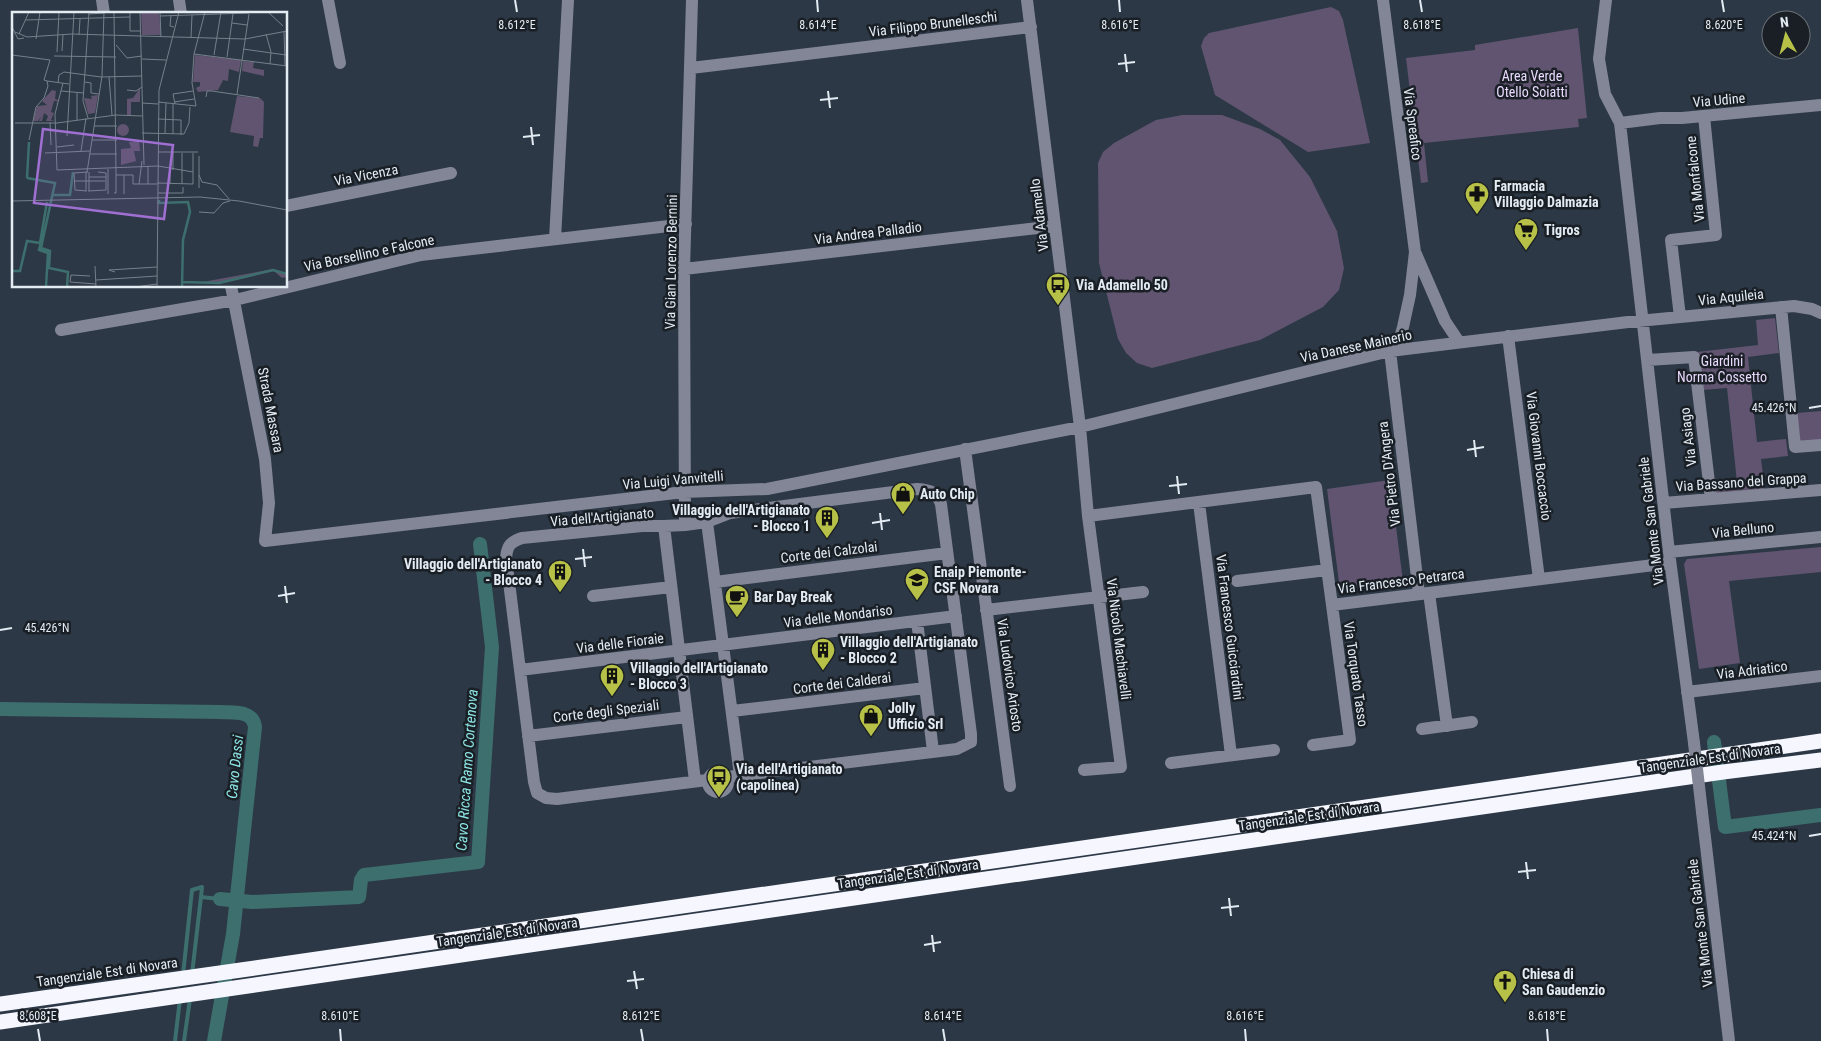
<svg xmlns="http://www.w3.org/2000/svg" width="1821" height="1041" font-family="'Roboto Condensed',sans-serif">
<rect width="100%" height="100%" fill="#2c3845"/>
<path fill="#605470" d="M1331,7L1339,11L1343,20L1370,143L1308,152L1215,95L1201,46L1204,38L1209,33Z
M1578,28L1587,118L1578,119L1579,127L1424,143L1428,182L1421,183L1406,58L1475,50V45Z
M1182,115H1222L1260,129L1280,140L1310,177L1337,231L1344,268L1339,290L1323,307L1260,340L1152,368L1137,363L1126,353L1118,339L1099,263L1098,163L1103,152L1114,143L1156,120Z
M1775,318L1779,353L1748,357L1757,442L1786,439L1788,456L1761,459L1765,491L1714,496L1713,485L1737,482L1727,388L1702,390L1697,352L1758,345L1756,320Z
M1821,411V440L1800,442L1797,413Z
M1390,480L1403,581L1340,590L1327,489Z
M1821,547V572L1729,581L1740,663L1699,669L1684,564L1687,559Z"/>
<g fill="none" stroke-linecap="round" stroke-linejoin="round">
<path stroke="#3d6f6f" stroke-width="4" d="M192,974L201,897
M183,975L192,890L202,887L201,897L220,899
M175,1041L180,999
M184,1041L190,999"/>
<path stroke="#3d6f6f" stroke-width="14" d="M0,709L221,712C234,713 253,710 255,727L233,934L214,1041
M1714,742L1725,827L1821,815
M220,899L252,902L359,897L361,880L364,875L478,862L492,647L480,544"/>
<path stroke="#838696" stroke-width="12" d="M102,0L104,14
M179,0L181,14
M328,0L340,63
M1027,0L1080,427L1088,516L1316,487L1332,605L1670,563
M1383,0L1415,252L1410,295L1403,327L1400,338L1390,351
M1606,0L1599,59L1605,94L1620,123L1669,552L1694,743
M691,68L1031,27
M1620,123L1660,118H1682L1821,105
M286,206L451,173
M555,239L568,0
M1416,254L1445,321L1459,342
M684,269L1055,226
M231,286L265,459L269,503L265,541L684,492L767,489L1080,427L1390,351L1628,322L1794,306L1812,309L1821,313
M1781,307L1795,447L1821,445
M1680,317L1671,240L1716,235L1704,116
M61,330L235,300L421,255L686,224
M1508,336L1539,579
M1390,351L1419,594
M1648,360L1694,357L1711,499
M965,449L1010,786
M1199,503L1231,755
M1664,503L1821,490
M707,522L740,776
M685,525L684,269L692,0
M664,526L695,781
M1669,552L1821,537
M1237,581L1327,570
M715,582L947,553
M1429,593L1447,726
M593,596L671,587
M986,610L1143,592
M917,621L933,751
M520,670L956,616
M1687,692L1821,676
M732,711L925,688
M1422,729L1472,722
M528,736L687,717
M1313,745L1350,740L1332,605
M1171,763L1274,750
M1084,770L1121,767L1088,516
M708 782a10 10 0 1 1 20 0a10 10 0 1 1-20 0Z
M707,780L557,799L546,798L537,793L534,782L506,558C507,546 510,542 522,538L642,526H664L685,525L707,522L730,513L917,489C930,490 936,491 941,504L971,734V742L957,749L727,777
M1702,812L1729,1041"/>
<path stroke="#f5f6fe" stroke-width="15" d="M0,1004L241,970L1821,741
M0,1022L1723,772L1821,760"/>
<path stroke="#838696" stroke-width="12" d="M1694,743L1702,812"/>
</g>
<path fill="none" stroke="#e3ebf3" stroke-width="2" d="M515,0L517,12M817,0L818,12M1119,0L1120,12M1420,0L1422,12M1722,0L1724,12M1125,54L1127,72M1118,64L1135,62M828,91L830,108M820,100L838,98M531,127L533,145M523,137L540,135M1809,408L1821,406M1474,440L1476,457M1467,450L1484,447M1177,476L1179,494M1169,486L1187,484M880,513L882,530M872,523L890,520M583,549L585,567M575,559L592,557M285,586L287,603M278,596L295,593M0,630L12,628M1809,836L1821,834M1526,862L1528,879M1518,872L1536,870M1229,898L1231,916M1221,908L1239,906M932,935L934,952M924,945L941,942M634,971L637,989M627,981L644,979M38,1029L40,1041M340,1029L341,1041M641,1029L643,1041M943,1029L945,1041M1245,1029L1246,1041M1547,1029L1548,1041"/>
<defs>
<symbol id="pharmacy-pin" viewBox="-11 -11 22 30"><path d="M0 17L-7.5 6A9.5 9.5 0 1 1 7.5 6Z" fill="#b7c147" stroke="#191f25"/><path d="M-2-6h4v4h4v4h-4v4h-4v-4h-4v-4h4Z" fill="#111"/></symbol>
<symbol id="supermarket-pin" viewBox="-11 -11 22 30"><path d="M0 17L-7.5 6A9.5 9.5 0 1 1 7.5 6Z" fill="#b7c147" stroke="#191f25"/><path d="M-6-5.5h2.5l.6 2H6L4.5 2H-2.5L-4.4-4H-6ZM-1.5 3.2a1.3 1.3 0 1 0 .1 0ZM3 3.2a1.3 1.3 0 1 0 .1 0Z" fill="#111"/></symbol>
<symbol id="bus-pin" viewBox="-11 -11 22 30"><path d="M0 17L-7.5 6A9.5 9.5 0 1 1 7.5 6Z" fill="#b7c147" stroke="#191f25"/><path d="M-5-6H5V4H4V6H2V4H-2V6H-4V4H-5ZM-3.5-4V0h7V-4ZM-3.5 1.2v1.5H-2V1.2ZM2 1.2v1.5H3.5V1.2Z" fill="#111"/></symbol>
<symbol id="shop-pin" viewBox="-11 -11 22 30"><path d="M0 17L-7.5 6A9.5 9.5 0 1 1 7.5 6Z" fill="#b7c147" stroke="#191f25"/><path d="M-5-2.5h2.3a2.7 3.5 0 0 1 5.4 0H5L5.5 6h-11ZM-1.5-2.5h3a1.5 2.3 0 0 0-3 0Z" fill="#111"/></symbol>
<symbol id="building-pin" viewBox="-11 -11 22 30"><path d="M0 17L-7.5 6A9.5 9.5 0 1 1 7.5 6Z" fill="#b7c147" stroke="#191f25"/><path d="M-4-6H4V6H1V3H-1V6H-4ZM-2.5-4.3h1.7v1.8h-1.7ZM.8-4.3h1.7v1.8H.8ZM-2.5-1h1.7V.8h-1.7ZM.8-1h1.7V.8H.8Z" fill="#111"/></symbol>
<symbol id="school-pin" viewBox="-11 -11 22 30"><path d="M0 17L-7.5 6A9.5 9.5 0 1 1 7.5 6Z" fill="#b7c147" stroke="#191f25"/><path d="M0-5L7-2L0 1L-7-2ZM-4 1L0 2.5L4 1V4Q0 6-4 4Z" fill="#111"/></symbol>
<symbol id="cafe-pin" viewBox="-11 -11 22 30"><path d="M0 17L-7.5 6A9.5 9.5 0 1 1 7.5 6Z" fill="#b7c147" stroke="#191f25"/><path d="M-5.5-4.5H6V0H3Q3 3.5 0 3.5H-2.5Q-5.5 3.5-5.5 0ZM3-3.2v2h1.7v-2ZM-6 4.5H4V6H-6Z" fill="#111"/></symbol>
<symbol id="church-pin" viewBox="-11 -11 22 30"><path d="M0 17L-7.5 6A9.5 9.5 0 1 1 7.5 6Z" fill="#b7c147" stroke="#191f25"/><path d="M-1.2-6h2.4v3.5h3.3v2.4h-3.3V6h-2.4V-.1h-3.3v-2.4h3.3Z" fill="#111"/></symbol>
</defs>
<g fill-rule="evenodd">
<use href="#pharmacy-pin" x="1463" y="180" width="28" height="38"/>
<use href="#supermarket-pin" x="1512" y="216" width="28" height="38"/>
<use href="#bus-pin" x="1044" y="271" width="28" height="38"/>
<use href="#shop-pin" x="889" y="480" width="28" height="38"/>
<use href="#building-pin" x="813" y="504" width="28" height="38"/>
<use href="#building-pin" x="546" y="558" width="28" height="38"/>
<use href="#school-pin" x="903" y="566" width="28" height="38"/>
<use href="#cafe-pin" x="723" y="583" width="28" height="38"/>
<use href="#building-pin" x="809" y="636" width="28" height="38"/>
<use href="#building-pin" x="598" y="662" width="28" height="38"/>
<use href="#shop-pin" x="857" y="702" width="28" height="38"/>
<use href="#bus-pin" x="705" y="763" width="28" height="38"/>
<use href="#church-pin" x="1491" y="968" width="28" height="38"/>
</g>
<g text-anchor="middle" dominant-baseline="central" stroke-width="5" stroke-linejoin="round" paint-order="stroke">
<g font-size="14" fill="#e3ebf3" stroke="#191f25">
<text transform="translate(933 24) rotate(-7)">Via Filippo Brunelleschi</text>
<text transform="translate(1719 100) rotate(-5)">Via Udine</text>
<text transform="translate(1413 124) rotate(83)">Via Spreafico</text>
<text transform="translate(366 175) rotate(-11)">Via Vicenza</text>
<text transform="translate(1695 179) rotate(-96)">Via Monfalcone</text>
<text transform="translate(1039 215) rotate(-97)">Via Adamello</text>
<text transform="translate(868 233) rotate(-7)">Via Andrea Palladio</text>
<text transform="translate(369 253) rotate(-12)">Via Borsellino e Falcone</text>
<text transform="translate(671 262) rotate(-89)">Via Gian Lorenzo Bernini</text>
<text transform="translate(1731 297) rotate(-6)">Via Aquileia</text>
<text transform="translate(1356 346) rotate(-12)">Via Danese Mainerio</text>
<text transform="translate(271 410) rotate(79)">Strada Massara</text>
<text transform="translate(1688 437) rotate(-97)">Via Asiago</text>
<text transform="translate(1539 456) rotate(83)">Via Giovanni Boccaccio</text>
<text transform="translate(1389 474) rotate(-97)">Via Pietro D'Angera</text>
<text transform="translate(673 480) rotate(-5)">Via Luigi Vanvitelli</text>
<text transform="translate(1741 482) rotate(-4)">Via Bassano del Grappa</text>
<text transform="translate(602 517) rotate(-5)">Via dell'Artigianato</text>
<text transform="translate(1651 521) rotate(-97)">Via Monte San Gabriele</text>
<text transform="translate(1743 530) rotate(-6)">Via Belluno</text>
<text transform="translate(829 552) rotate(-7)">Corte dei Calzolai</text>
<text transform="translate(1401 581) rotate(-7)">Via Francesco Petrarca</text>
<text transform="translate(838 616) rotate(-7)">Via delle Mondariso</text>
<text transform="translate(1230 627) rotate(83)">Via Francesco Guicciardini</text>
<text transform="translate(1119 639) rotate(83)">Via Nicolò Machiavelli</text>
<text transform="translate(620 643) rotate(-7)">Via delle Fioraie</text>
<text transform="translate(1752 670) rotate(-7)">Via Adriatico</text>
<text transform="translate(1356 674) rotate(82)">Via Torquato Tasso</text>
<text transform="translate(1010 675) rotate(82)">Via Ludovico Ariosto</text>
<text transform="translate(842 683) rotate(-7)">Corte dei Calderai</text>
<text transform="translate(606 711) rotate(-7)">Corte degli Speziali</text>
<text transform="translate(1710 758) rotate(-8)">Tangenziale Est di Novara</text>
<text transform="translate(1309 816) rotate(-8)">Tangenziale Est di Novara</text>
<text transform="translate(908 874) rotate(-8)">Tangenziale Est di Novara</text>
<text transform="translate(1700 923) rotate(-97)">Via Monte San Gabriele</text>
<text transform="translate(507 932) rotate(-8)">Tangenziale Est di Novara</text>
<text transform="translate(107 972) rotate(-8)">Tangenziale Est di Novara</text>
</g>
<g font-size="14" fill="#e9dafe" stroke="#191f25">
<text x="1532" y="76">Area Verde<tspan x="1532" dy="16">Otello Soiatti</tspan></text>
<text x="1722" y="361">Giardini<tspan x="1722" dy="16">Norma Cossetto</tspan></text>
</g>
<g font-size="14" font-weight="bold" fill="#e3ebf3" stroke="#191f25" text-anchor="start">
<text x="1494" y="186">Farmacia<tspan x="1494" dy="16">Villaggio Dalmazia</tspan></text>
<text x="1544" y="230">Tigros</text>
<text x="1076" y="285">Via Adamello 50</text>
<text x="920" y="494">Auto Chip</text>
<text x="810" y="510" text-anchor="end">Villaggio dell'Artigianato<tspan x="810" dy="16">- Blocco 1</tspan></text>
<text x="542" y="564" text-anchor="end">Villaggio dell'Artigianato<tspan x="542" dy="16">- Blocco 4</tspan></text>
<text x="934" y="572">Enaip Piemonte-<tspan x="934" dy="16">CSF Novara</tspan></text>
<text x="754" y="597">Bar Day Break</text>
<text x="840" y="642">Villaggio dell'Artigianato<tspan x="840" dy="16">- Blocco 2</tspan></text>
<text x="630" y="668">Villaggio dell'Artigianato<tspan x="630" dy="16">- Blocco 3</tspan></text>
<text x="888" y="708">Jolly<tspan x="888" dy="16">Ufficio Srl</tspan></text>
<text x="736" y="769">Via dell'Artigianato<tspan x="736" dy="16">(capolinea)</tspan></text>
<text x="1522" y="974">Chiesa di<tspan x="1522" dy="16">San Gaudenzio</tspan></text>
</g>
<g font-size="15" font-style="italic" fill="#8ce3e3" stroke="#191f25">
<text transform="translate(235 767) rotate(-84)">Cavo Dassi</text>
<text transform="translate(467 770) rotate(-86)">Cavo Ricca Ramo Cortenova</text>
</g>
</g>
<g transform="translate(12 12)">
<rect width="275" height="275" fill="#2c3845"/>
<path d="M129,0H147L149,23H130ZM183,43L229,48L227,60L217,57L216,69L211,68L206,78L186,80L184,76L188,74V70H181ZM231,49L242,50L241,56L252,58V64L230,59ZM128,76V90H119V103H115V87L121,86ZM40,78L44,79L43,87L46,88L44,94L45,89H42L39,100L42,101L39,108L43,109H34L36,104L32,101L30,109H27L30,104L26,109H21L25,94L35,93L30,89ZM79,84L86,83L83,101L76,102L72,86L80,87ZM225,84L248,86L252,90L251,126H248L246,135L241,134L242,124L218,120ZM105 118a6 6 0 1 1 12 0a6 6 0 1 1-12 0ZM127,129L128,139H122L124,149L109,153V137L119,136L117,130ZM261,257L275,261V265L270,266L262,259L207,272L185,271Z" fill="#605470"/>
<path fill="none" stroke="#3d6f6f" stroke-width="2.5" d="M15,166L43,171L29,236L38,239L37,256L56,260L55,275M15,166L17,130M41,183H58L61,160M147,188V191L176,190L178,200L171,228L170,275M29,230L27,238L36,241L34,275M0,259H8L15,229L28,231L35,190M170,270L207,271L261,258L275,262"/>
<path fill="none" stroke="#75808b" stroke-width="1" d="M102,0L104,163H121V172H145M118,0V19H129M128,0L132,153M148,0L149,25M256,0L271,14M77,2L92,1M159,3L158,14L162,15M148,4L237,1M13,8L118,5M220,11L235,13M0,15L6,27L12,26M272,19L273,53M3,20L15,25L60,22L233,27L275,19M7,22L17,0M254,22L259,40L258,52M67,23L68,7M179,26L180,3M24,27L28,0M104,33L115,46L130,44M231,37L274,43M50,39L51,23M45,40L47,0M182,42L275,54M0,43L38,48L32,68L35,69L36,74L32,86L24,95L17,128M202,43L209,0M42,44L104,45M215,45L221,2M130,47L154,48M97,65L100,103M35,69L57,72M73,70L79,71V81L87,82M46,71L47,63L52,60L89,65L130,64M51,71L43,102L45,158L146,154L181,160M115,78L124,79L130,75M49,79L72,81M225,82L237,2M194,85L195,79H200L247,86M146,90L184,94L180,71L182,42L193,0M162,90L182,87M130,91L146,92M163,92L161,82L181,79M76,106L71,89L77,0M146,107L169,108V123M65,108V81M38,110L39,133M3,111H45L104,103L130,104M82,114H105M130,121L172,122L177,111L178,95M153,121L154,91M161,122V92M55,124L62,0M80,128H105M45,135L62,133M69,139L74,106M146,140H186M33,141L78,139M78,142H105M187,144V176M136,154V172M96,157V182M161,158V140M75,160L90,64L92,0M77,160V179M112,163V182M187,163L190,170L205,173L217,187M77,165H94M62,169H93M145,171L181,172V141M158,171V155M127,172L130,149M170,172V141M74,179V160M75,179L63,178L62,161L76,160M76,179L94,178V161L86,160M102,181H104V163M146,181H171V175M0,189L188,185L227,189L275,198M187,200L202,201L211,191L218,189M83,254L84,275M103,260L97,258L145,255M78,264L59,263L58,270L84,272M84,268L145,264M123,275L145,272M145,275L147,78L167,0"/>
<path fill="#9f6fd1" fill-opacity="0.15" stroke="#9f6fd1" stroke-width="2.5" d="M31,117L161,133L152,207L22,191Z"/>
<rect width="275" height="275" fill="none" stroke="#e3ebf3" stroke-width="2.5"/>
</g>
<g font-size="12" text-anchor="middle" fill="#e3ebf3" stroke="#191f25" stroke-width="5" stroke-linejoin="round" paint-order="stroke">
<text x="517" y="29">8.612°E</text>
<text x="818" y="29">8.614°E</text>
<text x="1120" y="29">8.616°E</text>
<text x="1422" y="29">8.618°E</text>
<text x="1724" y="29">8.620°E</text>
<text x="1774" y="412">45.426°N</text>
<text x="47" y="632">45.426°N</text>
<text x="1774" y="840">45.424°N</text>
<text x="38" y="1020">8.608°E</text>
<text x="340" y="1020">8.610°E</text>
<text x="641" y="1020">8.612°E</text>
<text x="943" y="1020">8.614°E</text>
<text x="1245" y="1020">8.616°E</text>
<text x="1547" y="1020">8.618°E</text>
</g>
<g transform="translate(1786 35) rotate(353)"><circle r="24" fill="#191f25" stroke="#6a7177"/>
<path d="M0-4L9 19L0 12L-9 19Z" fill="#b7c147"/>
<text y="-8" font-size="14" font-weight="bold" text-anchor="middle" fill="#e3ebf3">N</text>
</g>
</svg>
